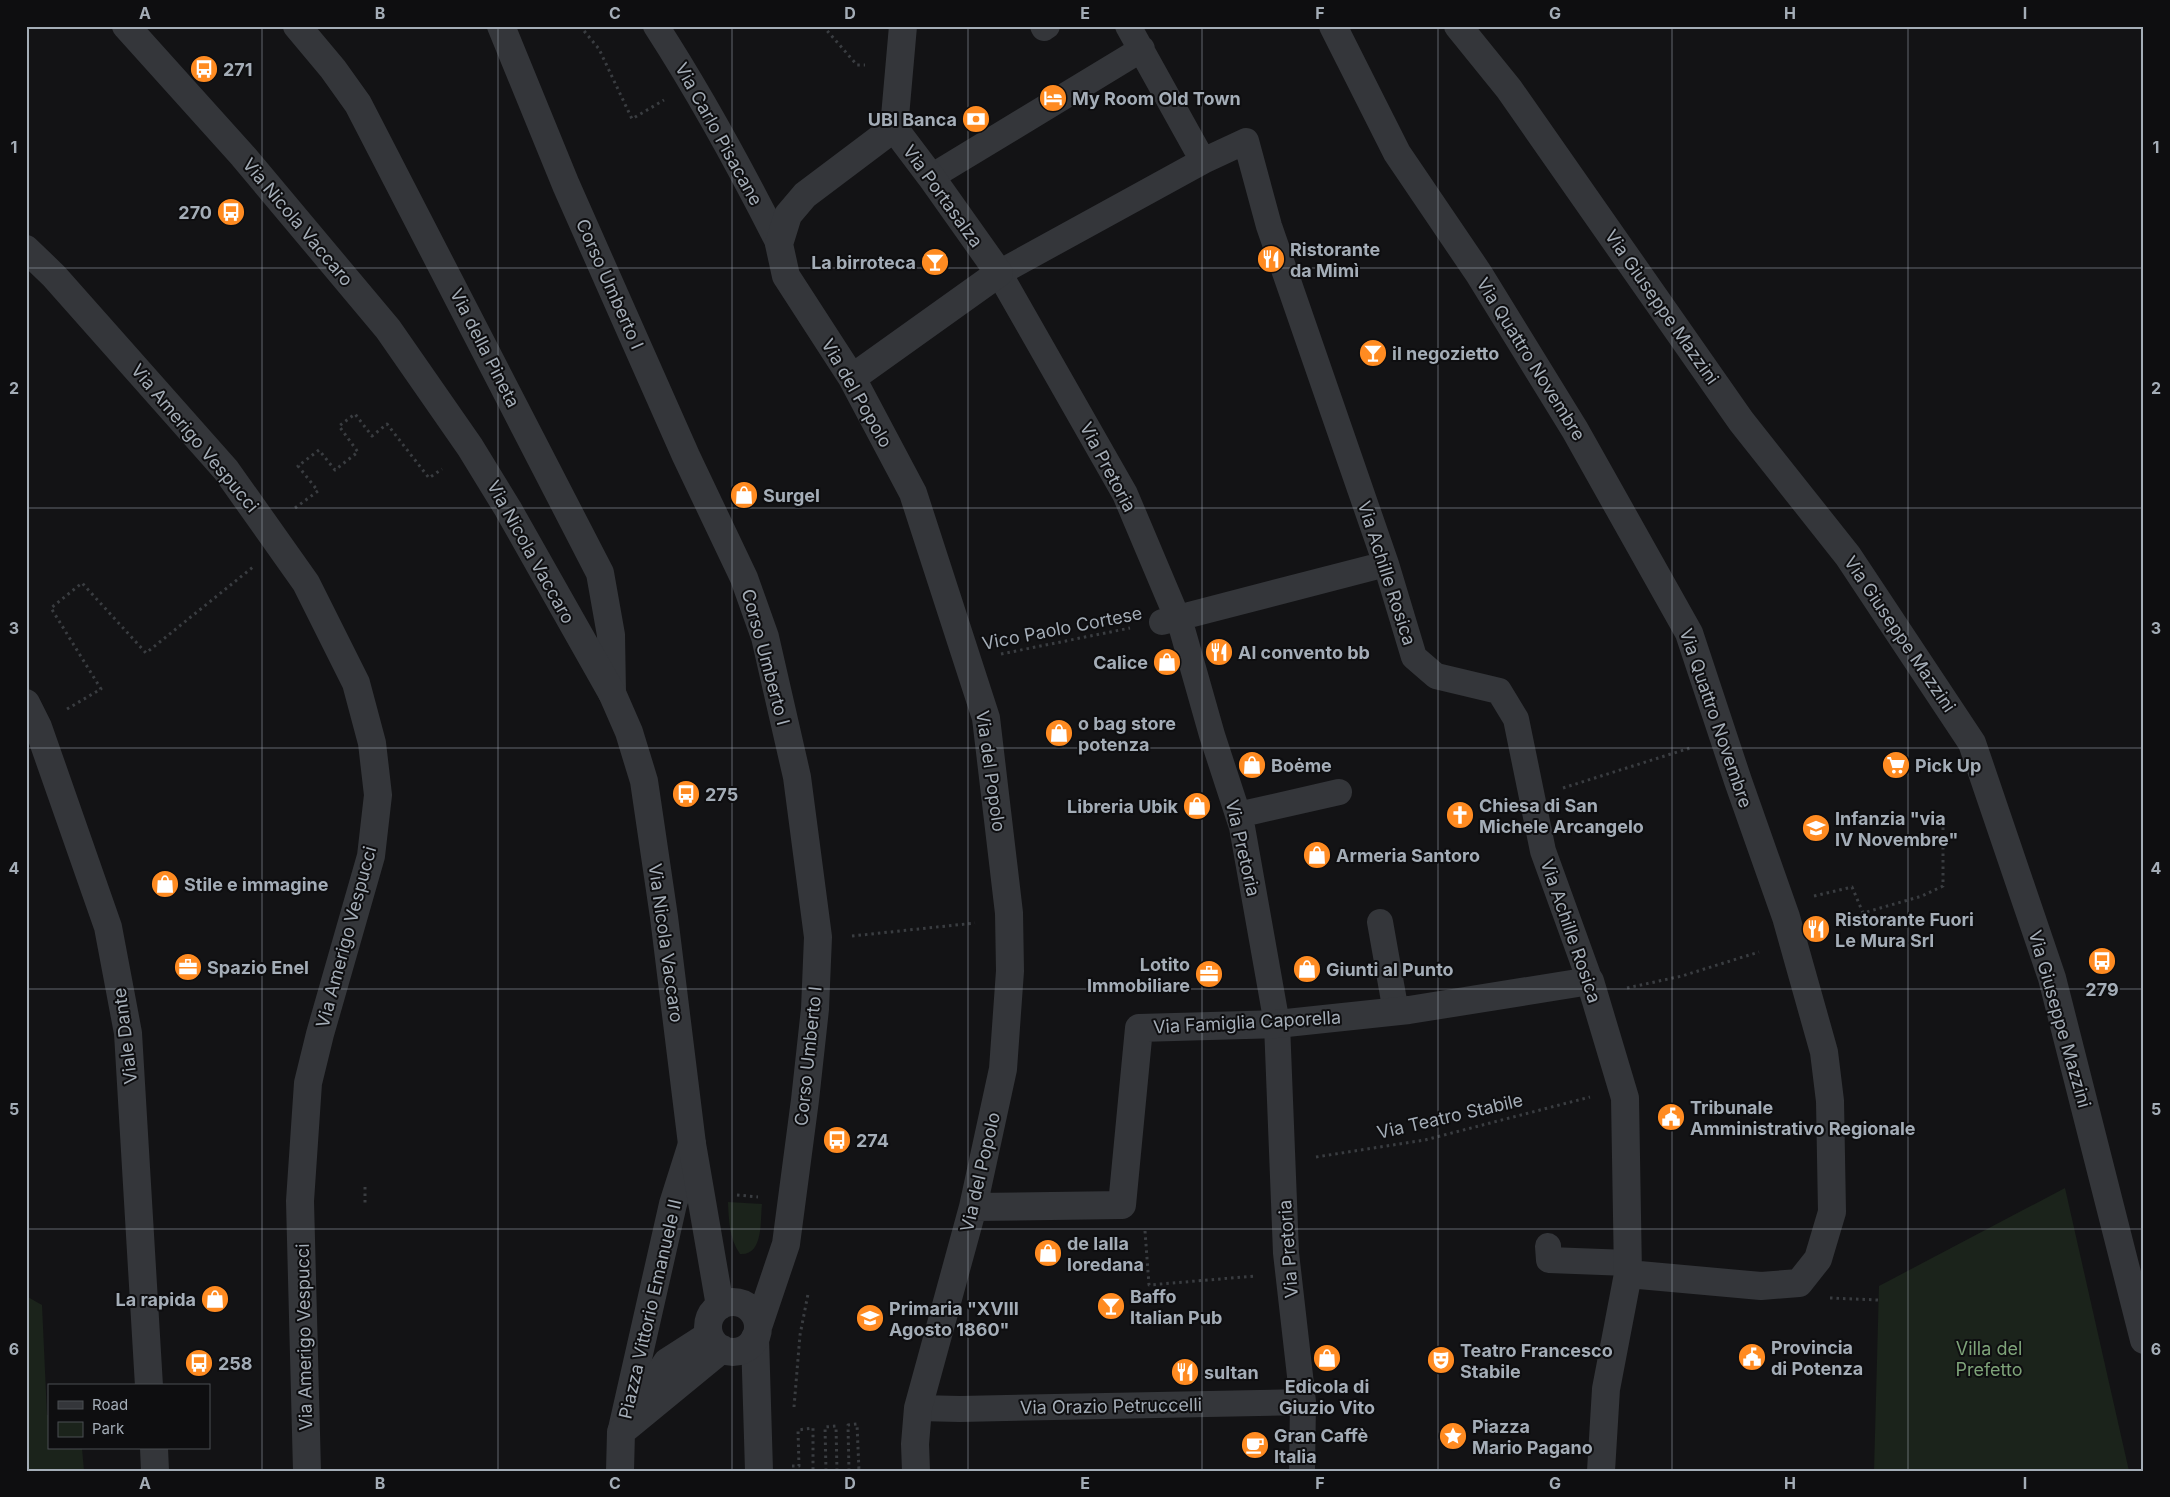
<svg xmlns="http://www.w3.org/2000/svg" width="2170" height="1497" font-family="Inter,sans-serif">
<rect width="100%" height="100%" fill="#131315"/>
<path fill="#1b231b" d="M2065,1188L2129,1471H1874L1879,1286Z
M728,1202L762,1204C760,1220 764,1256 740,1254C729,1238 729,1221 728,1202Z
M26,1296L42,1305L47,1415H49V1448H82L84,1471H26Z"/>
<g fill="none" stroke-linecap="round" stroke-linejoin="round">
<path stroke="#3a3d41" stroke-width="3" stroke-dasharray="2.5 4" stroke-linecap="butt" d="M580,26L599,49L632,119L664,100
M823,26L857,65H865
M295,508L318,491L298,466L319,450L335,470L358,452L339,426L355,414L372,436L387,424L429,478L442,469
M1001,654L1130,628
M67,709L101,689L51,608L82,583L146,653L253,567
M1563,788L1690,748
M1814,896L1852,887L1863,913L1922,896L1943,886V811
M852,936L975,923
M1627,988L1682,976L1759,952
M1316,1157L1425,1140L1590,1097
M365,1187V1205
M737,1195L758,1197
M1145,1231L1149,1285L1255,1276
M1830,1298L1878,1300
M794,1407L800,1335L808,1294
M792,1466H799L798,1430L813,1428V1471
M826,1471L825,1427L836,1426L837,1471
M849,1471L848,1425L857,1424L859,1471"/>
<path stroke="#34363a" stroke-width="26" d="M656,26C702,97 741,169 779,244
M1043,26L1044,28L1047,26
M1128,26L1203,161L1246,141L1269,226L1386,564L1414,657L1436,676L1499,691L1516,719L1543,851L1590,981
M1203,161L999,273L1125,494L1182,629L1212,735L1242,827L1277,1024L1286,1253L1303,1402L1302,1471
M931,177L1142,49
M1162,622L1386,564
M1238,815L1339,792
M1380,922L1396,1012
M1548,1246L1549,1260L1628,1263
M918,1408L960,1409L1303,1402"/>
<path stroke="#34363a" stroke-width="28" d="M297,26L333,69L358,104L600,573L611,635L612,693
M1333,26L1397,153L1479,274L1575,430L1689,633L1738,781L1786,917L1824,1052L1830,1101L1832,1212L1818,1259L1799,1283L1761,1286L1628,1274
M894,128L805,195L788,215L779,244L786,276L852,378L913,493L986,718L1009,913L1010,971L1003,1069L973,1207L918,1408L915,1444L916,1471
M26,249L54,276L226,470L306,583L356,683L372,743L378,795L371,856L320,1034L308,1083L300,1201L307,1471
M852,378L999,273L931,177L894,128L903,26
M26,703L38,727L108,927L128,1033L149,1386
M973,1207L1122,1205L1139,1028L1277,1024L1409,1010L1590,981L1625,1098L1628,1274L1606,1389L1601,1471
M755,1338L759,1471
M622,1429L673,1204L692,1144
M154,1448L155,1471"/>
<path stroke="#34363a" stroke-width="28" d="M126,26L243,156L388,329L470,447L508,509L612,693L629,732L644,781L664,917L692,1144L720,1306
M501,26L566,185L686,456L744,578L765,637L797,777L818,937L815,1009L805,1100L786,1244L759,1324
M1458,26L1509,89L1741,421L1848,556L1972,743L2052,978L2144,1340
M708 1327a25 25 0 1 1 50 0a25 25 0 1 1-50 0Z
M635,1410L667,1362L709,1335
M620,1471L621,1432L722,1349"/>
</g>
<path fill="none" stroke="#a4adb7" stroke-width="1" stroke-opacity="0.55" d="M262,26V1471M498,26V1471M732,26V1471M968,26V1471M1202,26V1471M1438,26V1471M1672,26V1471M1908,26V1471M26,268H2144M26,508H2144M26,748H2144M26,989H2144M26,1229H2144"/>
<defs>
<symbol id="bus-disc" viewBox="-11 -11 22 22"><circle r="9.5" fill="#ff8b21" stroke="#0e0e10"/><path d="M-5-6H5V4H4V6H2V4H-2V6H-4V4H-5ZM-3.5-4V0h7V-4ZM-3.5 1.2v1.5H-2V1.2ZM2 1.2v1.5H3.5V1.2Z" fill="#fff"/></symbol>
<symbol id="hotel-disc" viewBox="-11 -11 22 22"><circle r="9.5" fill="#ff8b21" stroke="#0e0e10"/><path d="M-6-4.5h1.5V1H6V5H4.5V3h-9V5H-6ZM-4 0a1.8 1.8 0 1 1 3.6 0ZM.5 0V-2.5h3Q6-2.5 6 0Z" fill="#fff"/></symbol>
<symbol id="bank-disc" viewBox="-11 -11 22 22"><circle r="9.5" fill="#ff8b21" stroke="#0e0e10"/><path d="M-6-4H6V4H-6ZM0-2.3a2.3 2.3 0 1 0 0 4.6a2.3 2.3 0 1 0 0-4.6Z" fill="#fff"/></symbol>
<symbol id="restaurant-disc" viewBox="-11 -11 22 22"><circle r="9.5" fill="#ff8b21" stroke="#0e0e10"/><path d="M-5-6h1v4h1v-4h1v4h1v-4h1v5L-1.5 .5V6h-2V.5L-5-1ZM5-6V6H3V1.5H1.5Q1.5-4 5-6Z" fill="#fff"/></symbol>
<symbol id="bar-disc" viewBox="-11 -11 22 22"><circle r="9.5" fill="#ff8b21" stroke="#0e0e10"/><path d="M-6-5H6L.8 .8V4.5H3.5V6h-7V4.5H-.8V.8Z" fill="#fff"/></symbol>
<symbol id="shop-disc" viewBox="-11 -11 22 22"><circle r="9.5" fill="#ff8b21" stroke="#0e0e10"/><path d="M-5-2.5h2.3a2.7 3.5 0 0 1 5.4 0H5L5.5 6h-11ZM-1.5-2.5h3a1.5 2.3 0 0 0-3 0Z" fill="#fff"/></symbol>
<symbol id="supermarket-disc" viewBox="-11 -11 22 22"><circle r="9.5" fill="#ff8b21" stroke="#0e0e10"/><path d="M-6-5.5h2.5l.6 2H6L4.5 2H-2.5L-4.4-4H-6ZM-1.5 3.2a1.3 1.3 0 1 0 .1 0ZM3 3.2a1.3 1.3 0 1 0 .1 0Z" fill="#fff"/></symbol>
<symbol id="church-disc" viewBox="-11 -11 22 22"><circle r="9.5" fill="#ff8b21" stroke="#0e0e10"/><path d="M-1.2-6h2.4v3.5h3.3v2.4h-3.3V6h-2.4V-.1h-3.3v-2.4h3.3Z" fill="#fff"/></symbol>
<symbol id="school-disc" viewBox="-11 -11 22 22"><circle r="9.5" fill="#ff8b21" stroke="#0e0e10"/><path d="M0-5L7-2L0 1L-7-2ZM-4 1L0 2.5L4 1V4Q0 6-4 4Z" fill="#fff"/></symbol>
<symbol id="office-disc" viewBox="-11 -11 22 22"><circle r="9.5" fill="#ff8b21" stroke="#0e0e10"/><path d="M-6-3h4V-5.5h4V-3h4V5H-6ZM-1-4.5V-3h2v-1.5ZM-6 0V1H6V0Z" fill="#fff"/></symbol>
<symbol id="civic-disc" viewBox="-11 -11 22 22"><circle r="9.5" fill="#ff8b21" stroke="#0e0e10"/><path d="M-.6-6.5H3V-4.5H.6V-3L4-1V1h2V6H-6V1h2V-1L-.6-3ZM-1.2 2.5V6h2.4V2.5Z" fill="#fff"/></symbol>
<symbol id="theatre-disc" viewBox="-11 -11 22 22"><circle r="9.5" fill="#ff8b21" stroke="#0e0e10"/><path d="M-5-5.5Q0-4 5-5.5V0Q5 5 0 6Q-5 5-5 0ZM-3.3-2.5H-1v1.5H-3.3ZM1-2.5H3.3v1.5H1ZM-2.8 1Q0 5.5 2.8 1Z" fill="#fff"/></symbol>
<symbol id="sight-disc" viewBox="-11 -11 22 22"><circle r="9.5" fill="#ff8b21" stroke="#0e0e10"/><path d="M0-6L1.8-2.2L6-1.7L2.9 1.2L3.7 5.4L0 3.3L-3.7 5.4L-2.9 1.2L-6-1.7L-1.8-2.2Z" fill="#fff"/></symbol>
<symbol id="cafe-disc" viewBox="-11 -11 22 22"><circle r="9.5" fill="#ff8b21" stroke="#0e0e10"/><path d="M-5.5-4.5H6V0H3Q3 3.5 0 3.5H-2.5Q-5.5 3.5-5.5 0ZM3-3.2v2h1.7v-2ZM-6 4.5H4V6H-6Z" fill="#fff"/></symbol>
</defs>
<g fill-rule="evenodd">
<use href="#bus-disc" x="188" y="53" width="32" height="32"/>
<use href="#hotel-disc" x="1037" y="82" width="32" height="32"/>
<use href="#bank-disc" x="960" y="103" width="32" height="32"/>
<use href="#bus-disc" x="215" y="196" width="32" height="32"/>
<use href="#restaurant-disc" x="1255" y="243" width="32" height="32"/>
<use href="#bar-disc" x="919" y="246" width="32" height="32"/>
<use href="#bar-disc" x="1357" y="337" width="32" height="32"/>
<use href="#shop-disc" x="728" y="479" width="32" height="32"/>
<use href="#restaurant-disc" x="1203" y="636" width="32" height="32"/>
<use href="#shop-disc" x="1151" y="646" width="32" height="32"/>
<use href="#shop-disc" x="1043" y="717" width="32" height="32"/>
<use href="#shop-disc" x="1236" y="749" width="32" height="32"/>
<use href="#supermarket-disc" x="1880" y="749" width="32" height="32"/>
<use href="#bus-disc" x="670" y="778" width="32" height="32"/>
<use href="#shop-disc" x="1181" y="790" width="32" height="32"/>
<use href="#church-disc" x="1444" y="799" width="32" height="32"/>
<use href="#school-disc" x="1800" y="812" width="32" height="32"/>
<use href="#shop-disc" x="1301" y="839" width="32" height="32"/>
<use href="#shop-disc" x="149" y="868" width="32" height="32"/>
<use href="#restaurant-disc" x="1800" y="913" width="32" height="32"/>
<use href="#bus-disc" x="2086" y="945" width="32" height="32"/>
<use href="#office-disc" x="172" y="951" width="32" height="32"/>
<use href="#shop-disc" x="1291" y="953" width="32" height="32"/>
<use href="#office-disc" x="1193" y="958" width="32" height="32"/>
<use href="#civic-disc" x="1655" y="1101" width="32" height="32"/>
<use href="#bus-disc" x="821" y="1124" width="32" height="32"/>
<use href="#shop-disc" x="1032" y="1237" width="32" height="32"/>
<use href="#shop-disc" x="199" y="1283" width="32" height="32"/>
<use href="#bar-disc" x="1095" y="1290" width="32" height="32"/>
<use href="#school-disc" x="854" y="1302" width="32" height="32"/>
<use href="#civic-disc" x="1736" y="1341" width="32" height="32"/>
<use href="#shop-disc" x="1311" y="1342" width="32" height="32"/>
<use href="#theatre-disc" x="1425" y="1344" width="32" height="32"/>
<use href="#bus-disc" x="183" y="1347" width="32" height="32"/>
<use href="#restaurant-disc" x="1169" y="1356" width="32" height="32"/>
<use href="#sight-disc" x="1437" y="1420" width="32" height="32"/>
<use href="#cafe-disc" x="1239" y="1429" width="32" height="32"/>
</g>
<g text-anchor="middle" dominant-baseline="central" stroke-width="4" stroke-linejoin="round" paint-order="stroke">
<g font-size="18" font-weight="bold" fill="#a4adb7" stroke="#0e0e10" text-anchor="start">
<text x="223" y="69">271</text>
<text x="1072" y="98">My Room Old Town</text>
<text x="957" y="119" text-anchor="end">UBI Banca</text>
<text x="212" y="212" text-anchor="end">270</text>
<text x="1290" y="249">Ristorante<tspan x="1290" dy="21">da Mimì</tspan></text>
<text x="916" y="262" text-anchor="end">La birroteca</text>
<text x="1392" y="353">il negozietto</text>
<text x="763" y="495">Surgel</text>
<text x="1238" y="652">Al convento bb</text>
<text x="1148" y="662" text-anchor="end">Calice</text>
<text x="1078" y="723">o bag store<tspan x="1078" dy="21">potenza</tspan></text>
<text x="1271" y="765">Boėme</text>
<text x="1915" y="765">Pick Up</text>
<text x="705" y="794">275</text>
<text x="1479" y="805">Chiesa di San<tspan x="1479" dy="21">Michele Arcangelo</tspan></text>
<text x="1178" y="806" text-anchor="end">Libreria Ubik</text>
<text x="1835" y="818">Infanzia "via<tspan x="1835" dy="21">IV Novembre"</tspan></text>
<text x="1336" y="855">Armeria Santoro</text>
<text x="184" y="884">Stile e immagine</text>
<text x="1835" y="919">Ristorante Fuori<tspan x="1835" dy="21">Le Mura Srl</tspan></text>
<text x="1190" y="964" text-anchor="end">Lotito<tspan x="1190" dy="21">Immobiliare</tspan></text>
<text x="207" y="967">Spazio Enel</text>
<text x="1326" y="969">Giunti al Punto</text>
<text x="2102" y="989" text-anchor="middle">279</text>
<text x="1690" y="1107">Tribunale<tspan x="1690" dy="21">Amministrativo Regionale</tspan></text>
<text x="856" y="1140">274</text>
<text x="1067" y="1243">de lalla<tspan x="1067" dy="21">loredana</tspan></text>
<text x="1130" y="1296">Baffo<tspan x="1130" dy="21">Italian Pub</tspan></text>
<text x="196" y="1299" text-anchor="end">La rapida</text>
<text x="889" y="1308">Primaria "XVIII<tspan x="889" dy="21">Agosto 1860"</tspan></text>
<text x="1771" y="1347">Provincia<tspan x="1771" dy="21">di Potenza</tspan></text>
<text x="1460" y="1350">Teatro Francesco<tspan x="1460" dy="21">Stabile</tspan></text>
<text x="218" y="1363">258</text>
<text x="1204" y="1372">sultan</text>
<text x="1327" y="1386" text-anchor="middle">Edicola di<tspan x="1327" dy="21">Giuzio Vito</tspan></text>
<text x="1472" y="1426">Piazza<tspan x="1472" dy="21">Mario Pagano</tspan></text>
<text x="1274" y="1435">Gran Caffè<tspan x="1274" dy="21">Italia</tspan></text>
</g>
<g font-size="18" fill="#a4adb7" stroke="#0e0e10">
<text transform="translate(719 134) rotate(61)">Via Carlo Pisacane</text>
<text transform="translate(943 196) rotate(54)">Via Portasalza</text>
<text transform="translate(298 222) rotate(50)">Via Nicola Vaccaro</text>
<text transform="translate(610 284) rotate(66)">Corso Umberto I</text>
<text transform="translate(1662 307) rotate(55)">Via Giuseppe Mazzini</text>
<text transform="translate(485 348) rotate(63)">Via della Pineta</text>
<text transform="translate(1531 359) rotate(58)">Via Quattro Novembre</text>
<text transform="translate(857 393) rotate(60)">Via del Popolo</text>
<text transform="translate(195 438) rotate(50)">Via Amerigo Vespucci</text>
<text transform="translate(1108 467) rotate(62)">Via Pretoria</text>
<text transform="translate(531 552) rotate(61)">Via Nicola Vaccaro</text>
<text transform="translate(1387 573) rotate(72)">Via Achille Rosica</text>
<text transform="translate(1062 628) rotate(-11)">Vico Paolo Cortese</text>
<text transform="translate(1900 634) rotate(56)">Via Giuseppe Mazzini</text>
<text transform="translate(766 657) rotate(75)">Corso Umberto I</text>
<text transform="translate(1716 718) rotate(71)">Via Quattro Novembre</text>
<text transform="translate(991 771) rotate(82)">Via del Popolo</text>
<text transform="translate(1243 848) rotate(77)">Via Pretoria</text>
<text transform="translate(1571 931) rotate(71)">Via Achille Rosica</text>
<text transform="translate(346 937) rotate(-75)">Via Amerigo Vespucci</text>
<text transform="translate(666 943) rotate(82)">Via Nicola Vaccaro</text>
<text transform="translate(2060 1019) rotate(74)">Via Giuseppe Mazzini</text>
<text transform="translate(1247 1022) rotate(-3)">Via Famiglia Caporella</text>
<text transform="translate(125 1036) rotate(-97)">Viale Dante</text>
<text transform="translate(808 1056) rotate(-84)">Corso Umberto I</text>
<text transform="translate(1450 1116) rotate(-13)">Via Teatro Stabile</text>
<text transform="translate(980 1172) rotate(-77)">Via del Popolo</text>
<text transform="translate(1288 1249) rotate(-94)">Via Pretoria</text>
<text transform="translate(650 1309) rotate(-77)">Piazza Vittorio Emanuele II</text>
<text transform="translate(304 1337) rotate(-91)">Via Amerigo Vespucci</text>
<text transform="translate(1111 1406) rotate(-1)">Via Orazio Petruccelli</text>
</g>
<g font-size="18" fill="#7ea379" stroke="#0e0e10">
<text x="1989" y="1348">Villa del<tspan x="1989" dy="21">Prefetto</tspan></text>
</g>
</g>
<rect width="2170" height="1497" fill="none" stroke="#0e0e10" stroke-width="55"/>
<rect x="48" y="1384" width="162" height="65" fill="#0e0e10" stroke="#4a4e53"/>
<rect x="58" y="1401" width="25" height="8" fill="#34363a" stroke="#4a4e53"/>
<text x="92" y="1410" font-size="15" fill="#a4adb7">Road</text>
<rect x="58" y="1422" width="25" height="15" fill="#1b231b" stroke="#4a4e53"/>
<text x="92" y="1434" font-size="15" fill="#a4adb7">Park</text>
<rect x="28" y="28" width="2114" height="1442" fill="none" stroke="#a4adb7" stroke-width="2"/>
<g font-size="16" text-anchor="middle" font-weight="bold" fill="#a4adb7">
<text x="145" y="19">A</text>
<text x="380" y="19">B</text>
<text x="615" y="19">C</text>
<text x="850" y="19">D</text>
<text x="1085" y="19">E</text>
<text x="1320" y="19">F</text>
<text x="1555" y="19">G</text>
<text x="1790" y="19">H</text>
<text x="2025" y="19">I</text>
<text x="14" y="153">1</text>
<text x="2156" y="153">1</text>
<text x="14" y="394">2</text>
<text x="2156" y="394">2</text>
<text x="14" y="634">3</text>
<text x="2156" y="634">3</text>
<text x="14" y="874">4</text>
<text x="2156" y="874">4</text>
<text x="14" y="1115">5</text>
<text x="2156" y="1115">5</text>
<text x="14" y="1355">6</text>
<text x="2156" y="1355">6</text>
<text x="145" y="1489">A</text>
<text x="380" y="1489">B</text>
<text x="615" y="1489">C</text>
<text x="850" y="1489">D</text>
<text x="1085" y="1489">E</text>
<text x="1320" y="1489">F</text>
<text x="1555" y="1489">G</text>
<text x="1790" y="1489">H</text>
<text x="2025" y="1489">I</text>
</g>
</svg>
